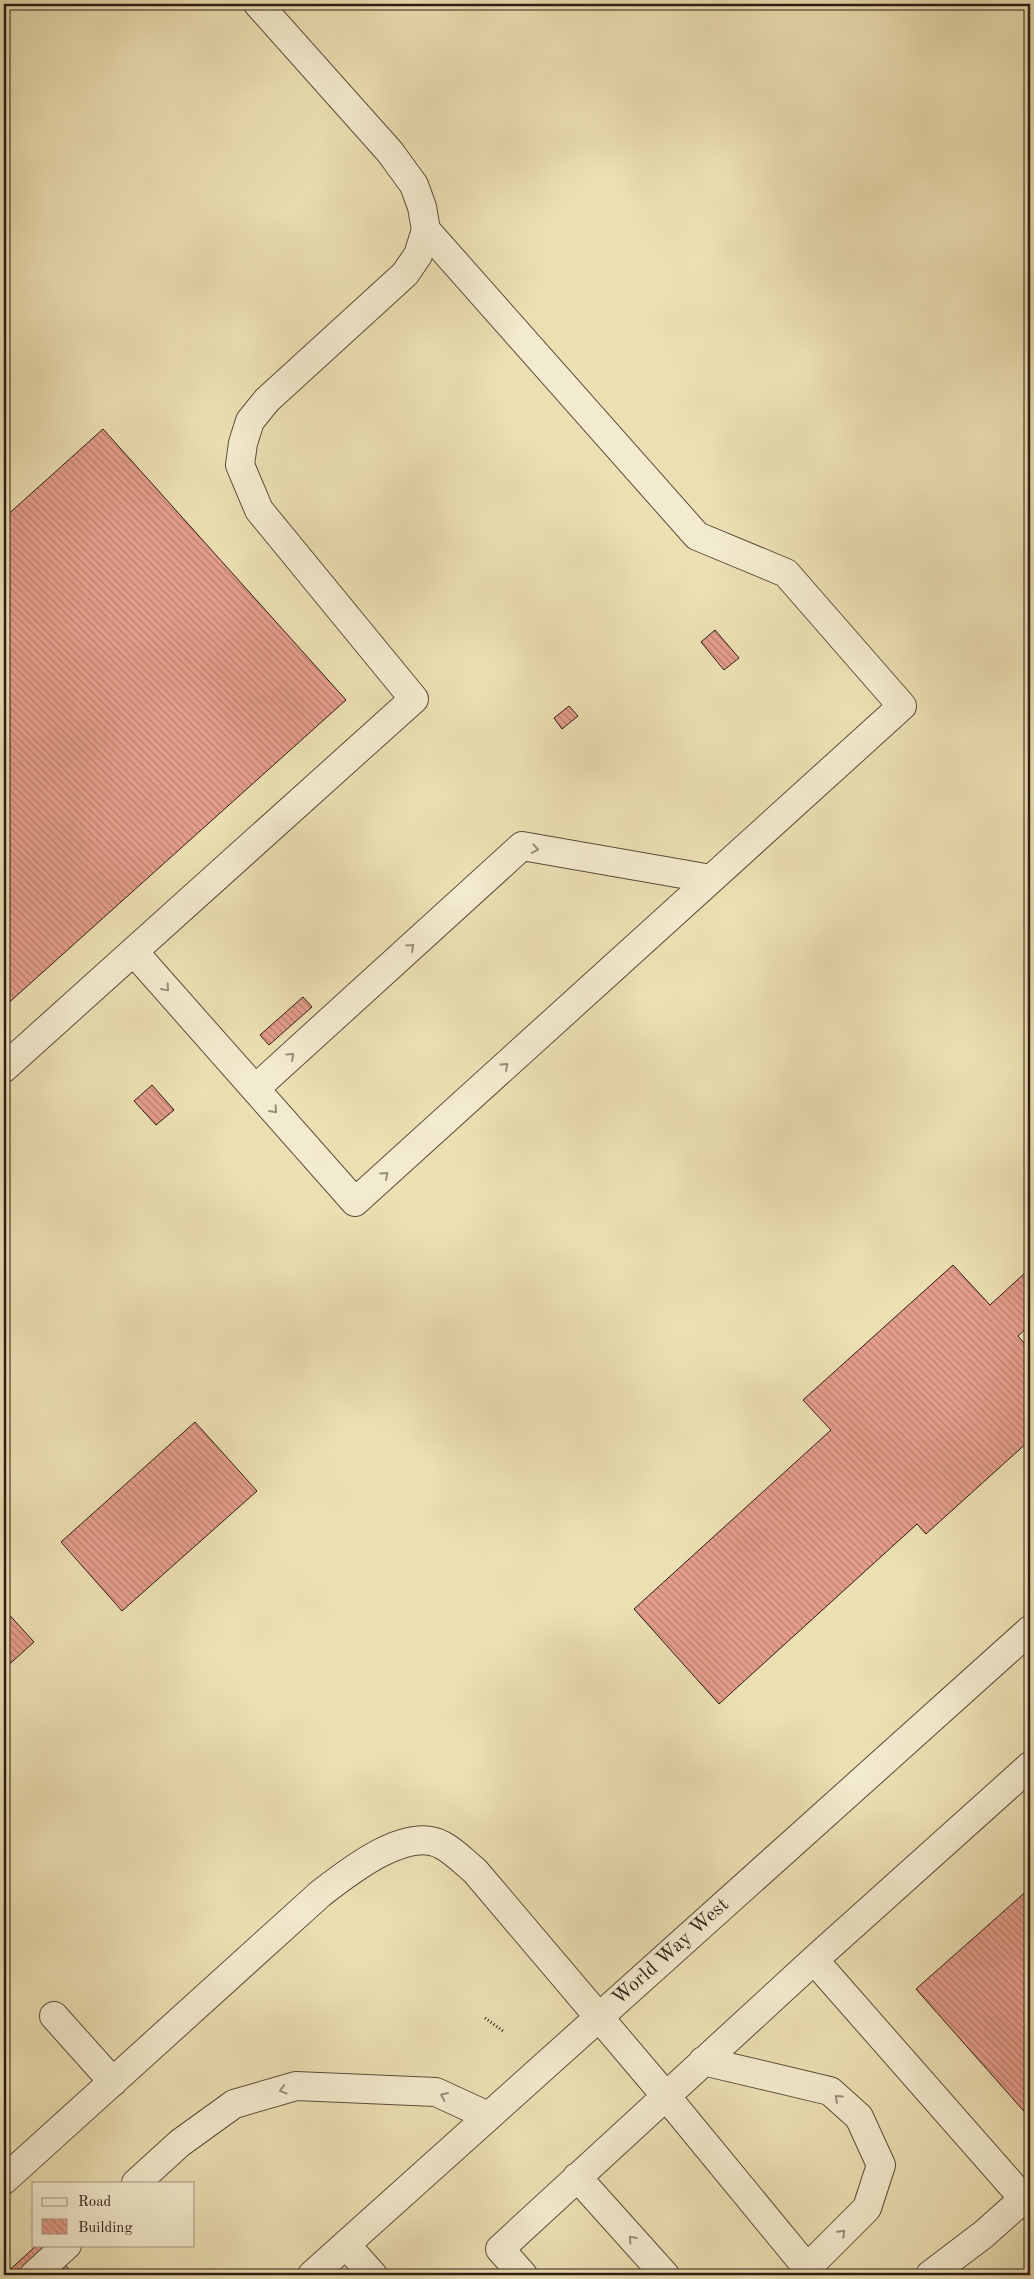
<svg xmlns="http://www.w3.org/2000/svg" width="1034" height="2279" font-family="'Old Standard TT',serif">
<defs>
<pattern id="building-back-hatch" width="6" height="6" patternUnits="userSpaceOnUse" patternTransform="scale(1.25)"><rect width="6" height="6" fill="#e59e8b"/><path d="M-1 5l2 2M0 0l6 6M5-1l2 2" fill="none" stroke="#ba8070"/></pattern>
</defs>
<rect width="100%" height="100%" fill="#ece0b3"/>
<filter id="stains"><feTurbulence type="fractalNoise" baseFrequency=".004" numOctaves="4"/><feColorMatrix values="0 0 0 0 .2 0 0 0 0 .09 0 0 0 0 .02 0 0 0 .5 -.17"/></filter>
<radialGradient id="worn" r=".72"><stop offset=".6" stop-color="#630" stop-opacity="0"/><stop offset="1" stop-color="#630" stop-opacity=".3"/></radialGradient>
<path fill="url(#building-back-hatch)" stroke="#2c1c15" d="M103,429L346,700L4,1007V518Z
M715,630L739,658L724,670L701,642Z
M569,706L578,716L562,729L554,718Z
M303,997L312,1007L269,1045L260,1035Z
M152,1085L174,1110L156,1125L134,1101Z
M953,1265L990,1305L1026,1272L1030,1277V1325L1018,1336L1030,1350V1440L926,1534L917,1524L719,1704L634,1609L831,1430L803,1400Z
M195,1422L257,1491L122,1611L61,1542Z
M4,1609L34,1642L4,1669Z
M1030,1888V2118L916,1989Z
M37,2245H47L74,2275H4Z"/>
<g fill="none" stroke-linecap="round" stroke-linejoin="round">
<defs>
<path id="minor" d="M134,952L355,1202L902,706L786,573L697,536L426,230
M4,1068L414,699L259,510L240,465L243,443L250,421L267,400L405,274L418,255L426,230L422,207L414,185L390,152L258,4
M255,1089L522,846L711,879
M814,1960L1030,2206
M54,2016L113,2082
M703,2061L830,2091L859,2117L881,2165L867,2208L807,2268
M577,2177L665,2275
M4,2180L320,1894C347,1873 407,1825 442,1845C454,1851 465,1863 475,1871L665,2095L813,2275
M136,2183L180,2143L234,2104L296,2086L436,2092L488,2116
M346,2245L373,2275
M34,2275L67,2245
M312,2275L1030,1630
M523,2275L500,2249L814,1960L1030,1766
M930,2275L984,2234L1030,2193"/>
</defs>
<use href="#minor" stroke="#5c4d3c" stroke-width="30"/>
<path stroke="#2c1c15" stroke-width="3" stroke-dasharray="1 2.5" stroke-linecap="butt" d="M485,2018L503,2031"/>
<use href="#minor" stroke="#f3ebce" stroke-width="28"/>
</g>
<defs><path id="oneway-chevron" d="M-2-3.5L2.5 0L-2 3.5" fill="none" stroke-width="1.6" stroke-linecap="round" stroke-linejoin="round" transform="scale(1.25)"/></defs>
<g stroke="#998e7b">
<use href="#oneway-chevron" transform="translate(535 849) rotate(10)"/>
<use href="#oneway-chevron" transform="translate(411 947) rotate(-42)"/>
<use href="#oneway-chevron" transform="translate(166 988) rotate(49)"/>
<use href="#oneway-chevron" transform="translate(291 1056) rotate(-42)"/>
<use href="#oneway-chevron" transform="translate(505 1066) rotate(-42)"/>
<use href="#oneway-chevron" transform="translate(274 1110) rotate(48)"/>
<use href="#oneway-chevron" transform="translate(385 1175) rotate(-42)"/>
<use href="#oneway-chevron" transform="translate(283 2090) rotate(164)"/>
<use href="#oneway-chevron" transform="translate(444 2096) rotate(-156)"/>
<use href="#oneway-chevron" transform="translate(838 2098) rotate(-138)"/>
<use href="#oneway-chevron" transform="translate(842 2233) rotate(-45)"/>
<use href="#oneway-chevron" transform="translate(632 2239) rotate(-132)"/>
</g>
<g text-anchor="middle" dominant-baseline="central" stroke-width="4" stroke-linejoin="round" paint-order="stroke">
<g font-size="20" fill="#2c1c15" stroke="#f3ebce">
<text transform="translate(671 1952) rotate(-42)">World Way West</text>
</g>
</g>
<rect width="1034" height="2279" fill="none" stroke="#ece0b3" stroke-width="20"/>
<rect x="5" y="5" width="1024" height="2269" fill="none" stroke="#2c1c15" stroke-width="2.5"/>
<rect x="10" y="10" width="1014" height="2259" fill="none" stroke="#2c1c15"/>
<rect x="32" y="2182" width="162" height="65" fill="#f3ebce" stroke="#a39884"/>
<rect x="42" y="2198" width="25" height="8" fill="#f3ebce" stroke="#a39884"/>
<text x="78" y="2206" font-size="15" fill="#2c1c15">Road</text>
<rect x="42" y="2219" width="25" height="15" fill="url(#building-back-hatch)" stroke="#a39884"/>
<text x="78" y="2232" font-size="15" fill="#2c1c15">Building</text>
<rect width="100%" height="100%" filter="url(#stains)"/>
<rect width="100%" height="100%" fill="url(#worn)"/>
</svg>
